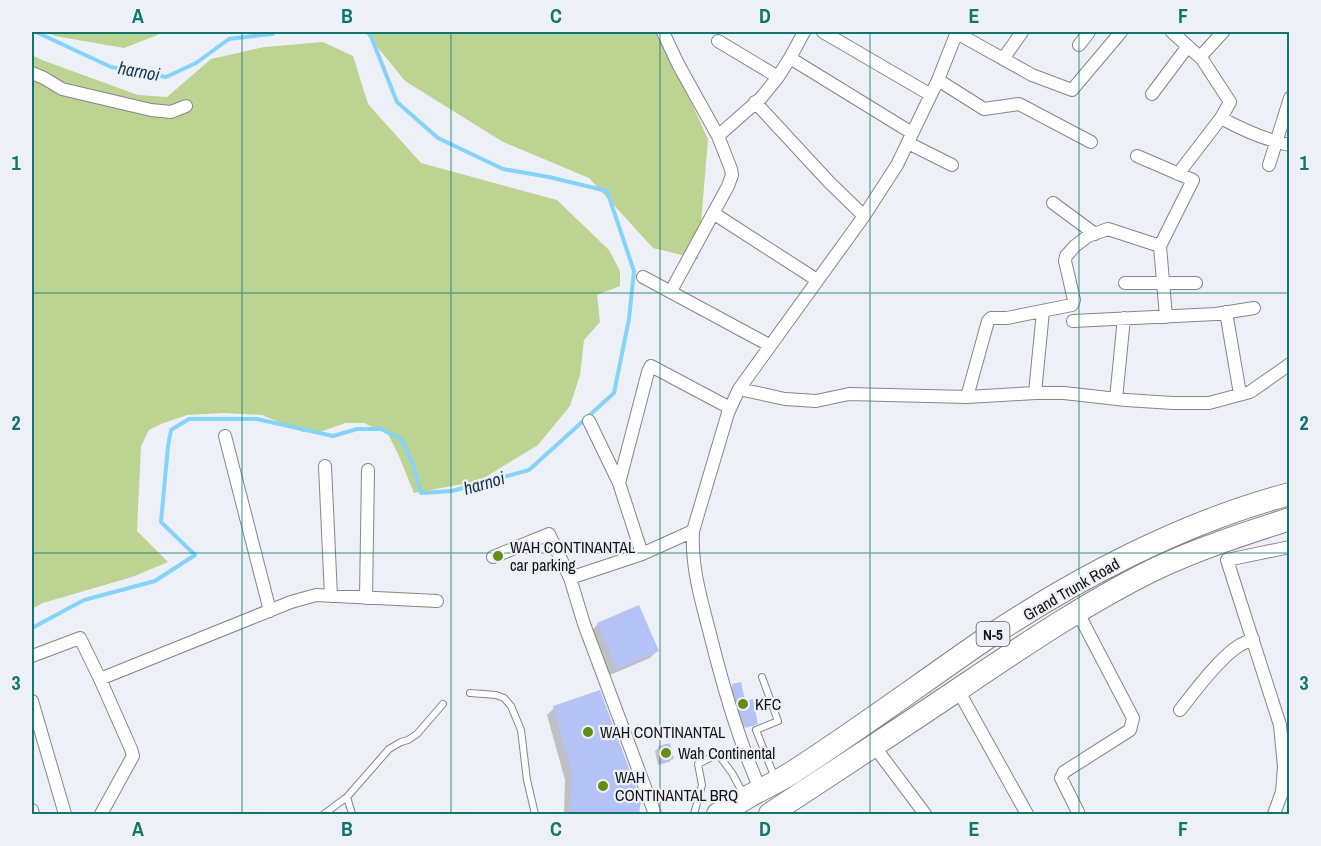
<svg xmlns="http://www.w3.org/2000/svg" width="1321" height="846" font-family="'Archivo Narrow',sans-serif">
<rect width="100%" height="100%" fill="#eef0f8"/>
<path fill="#bdd391" d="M47,32H165L124,48L55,36Z
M365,32H667L668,52L708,139L698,259L653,248L589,178L503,142L405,81Z
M323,42L353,56L368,104L421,163L557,200L609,250L620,271V286L597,295L600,322L584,340L580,375L570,406L538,445L479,481L414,493L398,454L388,434L364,423H345L320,432H303L262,415L224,413L187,415L161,424L149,430L141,446L137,531L168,562L132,577L43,603L32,609V55L42,60L138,95L167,97L211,59L264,47Z"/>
<path fill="#0003" d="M598,624L657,651L650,658L610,675L591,631Z
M733,685L756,723L753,727V724L739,728L728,691Z
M554,708L640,801L637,814H564L565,780L547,715Z
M658,748L672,759L669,762L658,765L655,751Z"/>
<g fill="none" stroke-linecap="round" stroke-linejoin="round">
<path stroke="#85d3f8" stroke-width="4" d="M36,32L111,67L166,77L196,63L229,39L272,34L275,32
M32,628L84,600L155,581L195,555L161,522L168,446L171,430L189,419H257L333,436L357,429H381L401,439L413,464L421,493L452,491L529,470L614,393L629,319L634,271L607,191L549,177L503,169L438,138L397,102L370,34L366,32"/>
</g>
<path fill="#b5c2f6" d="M639,605L659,651L617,669L597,623Z
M741,682L745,701L753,699L758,724L745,728L732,684Z
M600,690L641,801L639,814H570L572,773L553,706Z
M670,743L674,759L661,762L658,746Z"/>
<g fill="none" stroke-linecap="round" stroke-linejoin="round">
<defs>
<path id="lane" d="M762,677L778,721L756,730L775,778
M470,693L496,695L504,698L511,706L521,730L527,780L535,814
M347,797L352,814
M324,814L347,797L389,749L401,742L408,740L417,734L443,704
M694,814L702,785L698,764L718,754L732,773L744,795"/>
<path id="street" d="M663,32L678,64L718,136L731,169L732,175L728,186L671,291
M823,32L931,95
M955,32L1032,75L1072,90L1121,32
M1172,32L1202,59L1230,102L1221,118C1243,130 1265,140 1290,145
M718,41L778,77
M1079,45L1089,32
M1200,57L1223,32
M790,58L912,133
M1003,59L1022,32
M32,73L44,78L62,89L151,110L171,112L186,106
M938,80L984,109L1019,104L1091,142
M1152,94L1188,46
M755,102L829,182L864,216
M718,136L761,98L778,77L790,58L804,32
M908,143L952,165
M1269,165L1290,98
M1178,174L1221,118
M1053,203L1095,234
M713,213L817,280
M1160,246L1166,317
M643,277L769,345
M1125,283H1196
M1226,312L1240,394
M1073,321L1216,314L1254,308
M739,389L785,399L816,401L849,394L967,397L1035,393H1064L1126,400L1173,403H1209L1250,392L1290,364
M1035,393L1043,311
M967,397L988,321L991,318H1007L1072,305L1074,300L1065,261L1066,256L1075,246L1088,236L1108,229L1160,246L1193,180L1137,156
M1116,399L1124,318
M589,421L619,483
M225,436L270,611
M325,466L331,596
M642,554L619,483L648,372L651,366L730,408
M493,557L549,534L570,578L584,624L655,814
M570,578L642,554L693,531
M366,598L368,470
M1077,611L1133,718L1130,730L1064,772L1061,778L1078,812V814
M32,656L80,638L100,679
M958,690L1027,814
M32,701L65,814
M1180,710C1195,691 1220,657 1240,645C1244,643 1248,641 1253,639
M874,746L925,814
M761,791C739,742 724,690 711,638C702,602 691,569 693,531L728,413L739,389L864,216L897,165L938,80L957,32
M32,810L33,814
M101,814L133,756L131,749L100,679L291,602L316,595L437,601
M1274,814L1282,792L1284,767L1280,725L1227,560L1290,547"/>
<path id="highway" d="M718,814C728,810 736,804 746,798C761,789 778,782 793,772C858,730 920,684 984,640C1075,579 1183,522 1290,494
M770,814C832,773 894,733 956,691C1020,648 1084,604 1153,570C1197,549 1243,534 1290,519"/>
</defs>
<use href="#lane" stroke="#84868d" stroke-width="8"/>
<use href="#street" stroke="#84868d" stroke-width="14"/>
<use href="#highway" stroke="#84868d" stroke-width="24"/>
<use href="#lane" stroke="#fff" stroke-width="6"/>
<use href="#street" stroke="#fff" stroke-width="12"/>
<use href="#highway" stroke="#fff" stroke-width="22"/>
</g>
<path fill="none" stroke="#0f766e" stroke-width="1.5" stroke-opacity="0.55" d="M242,32V814M451,32V814M660,32V814M870,32V814M1079,32V814M32,293H1290M32,553H1290"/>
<g fill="#658c17" stroke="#eef0f8" stroke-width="2">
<circle cx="498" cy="556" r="6"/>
<circle cx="743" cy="704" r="6"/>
<circle cx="588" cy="732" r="6"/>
<circle cx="666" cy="753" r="6"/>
<circle cx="603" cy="786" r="6"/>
</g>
<g text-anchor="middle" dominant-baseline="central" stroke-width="4.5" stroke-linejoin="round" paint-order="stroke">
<rect fill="#eef0f8" stroke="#535558" stroke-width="1.5" x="976.5" y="622" width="33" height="24" rx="4.5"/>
<g font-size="15" font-weight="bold" fill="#111214">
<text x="993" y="634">N-5</text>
</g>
<g font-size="16" fill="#111214" stroke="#eef0f8" text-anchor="start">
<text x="510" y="547">WAH CONTINANTAL<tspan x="510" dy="18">car parking</tspan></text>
<text x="755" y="704">KFC</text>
<text x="600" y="732">WAH CONTINANTAL</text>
<text x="678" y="753">Wah Continental</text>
<text x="615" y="777">WAH<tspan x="615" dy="18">CONTINANTAL BRQ</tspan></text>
</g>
<g font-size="16" fill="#111214" stroke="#eef0f8">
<text transform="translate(1071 589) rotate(-30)">Grand Trunk Road</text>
</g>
<g font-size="18" font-style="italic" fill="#133746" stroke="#eef0f8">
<text transform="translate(139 71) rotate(10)">harnoi</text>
<text transform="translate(484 483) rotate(-16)">harnoi</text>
</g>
</g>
<rect width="1321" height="846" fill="none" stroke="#eef0f8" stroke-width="66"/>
<rect x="33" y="33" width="1255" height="780" fill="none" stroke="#0f766e" stroke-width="2"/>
<g font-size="20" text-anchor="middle" font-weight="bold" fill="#0f766e">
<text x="138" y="23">A</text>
<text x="347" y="23">B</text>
<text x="556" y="23">C</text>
<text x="765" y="23">D</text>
<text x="974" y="23">E</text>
<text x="1183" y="23">F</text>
<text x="16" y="170">1</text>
<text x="1304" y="170">1</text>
<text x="16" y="430">2</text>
<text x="1304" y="430">2</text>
<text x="16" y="690">3</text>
<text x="1304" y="690">3</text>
<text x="138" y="836">A</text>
<text x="347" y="836">B</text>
<text x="556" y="836">C</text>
<text x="765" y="836">D</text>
<text x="974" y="836">E</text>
<text x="1183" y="836">F</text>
</g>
</svg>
